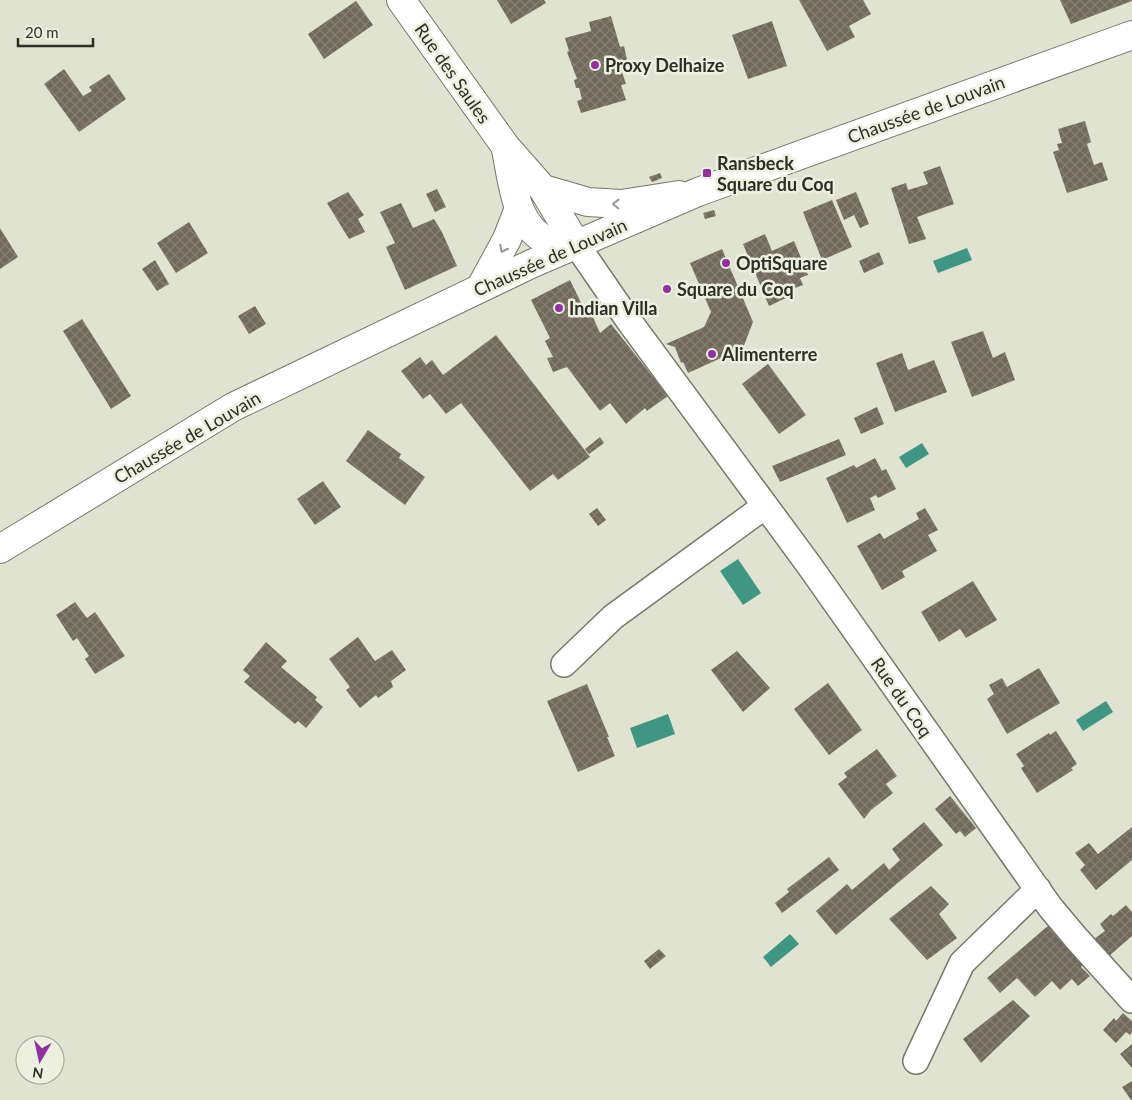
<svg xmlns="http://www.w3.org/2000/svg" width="1132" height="1100" font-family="Lato,sans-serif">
<defs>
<pattern id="building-cross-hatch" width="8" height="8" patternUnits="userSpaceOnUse" patternTransform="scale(1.25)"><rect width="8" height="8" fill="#716a5c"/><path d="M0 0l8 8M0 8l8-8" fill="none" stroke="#858074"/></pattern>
</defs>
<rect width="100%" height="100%" fill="#e0e3d2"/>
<path fill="#409683" d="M967,248L972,260L938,273L933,261Z
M922,443L929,454L906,468L899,457Z
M738,559L761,593L743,605L720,571Z
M1106,701L1113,712L1083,731L1076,720Z
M668,714L675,734L637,748L630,728Z
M790,934L799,944L771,967L763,957Z"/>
<path fill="url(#building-cross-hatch)" d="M497,0H544L546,3L511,24Z
M799,0H863L871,14L849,26L855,37L827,51Z
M1060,0H1132V1L1071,24Z
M356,1L373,25L324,59L308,34Z
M611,16L620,47L624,46L627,60L619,63L626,84L621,85L626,100L581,113L577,101L582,99L579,88H576L574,80L577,79L567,52L569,51L565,38L591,31L589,22Z
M772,21L787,66L748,79L732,35Z
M64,69L83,96L92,91L89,87L109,74L126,99L79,132L44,84Z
M1085,121L1091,142L1087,144L1094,165L1102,162L1108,180L1067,193L1053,152L1059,150L1057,144L1062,143L1058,129Z
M940,166L954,204L917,217L926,239L909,244L891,188L906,183L908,190L928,184L923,172Z
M660,173L662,178L652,182L649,177Z
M437,189L446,207L435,212L426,194Z
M348,192L364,215L358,219L365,232L349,239L327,203Z
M856,192L869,224L860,228L854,215L844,220L836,200Z
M832,200L852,247L822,260L803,212Z
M401,203L413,228L434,219L442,232L457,266L405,290L386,247L395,243L380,212Z
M714,210L716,216L705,219L703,213Z
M189,222L208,253L176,273L157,243Z
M0,228L18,257L0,269Z
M765,234L772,251L794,241L808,275L800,278L803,285L790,290L787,283L781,286L786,298L769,306L743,244Z
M722,249L753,322L743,348L688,373L683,362L681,363L675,347L666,344L704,327L711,312L690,263Z
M879,252L884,264L864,273L859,261Z
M155,260L169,284L157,291L142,269Z
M570,280L588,317L592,315L600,333L611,324L668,396L647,411L645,408L626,424L610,403L600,411L567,367L553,372L547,358L553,357L545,341L550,338L531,300Z
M255,306L266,324L249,334L238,316Z
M82,319L131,396L111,409L63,331Z
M983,331L993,358L1005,352L1015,380L972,397L951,342Z
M496,335L590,457L558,480L553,474L530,491L461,403L446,414L430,394L423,399L401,371L420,357L426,365L432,360L443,375Z
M902,353L908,370L934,360L947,392L895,412L876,363Z
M768,364L806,415L779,434L742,384Z
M877,407L884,424L861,434L854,418Z
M368,430L401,454L399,458L425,477L405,505L346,461Z
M600,437L604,443L589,454L585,449Z
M839,439L846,455L780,482L772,466Z
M875,458L882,471L886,469L896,489L878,498L876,495L870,498L875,510L847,523L826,478L854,465L856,468Z
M323,481L341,507L315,525L297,499Z
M597,508L606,520L598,526L589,514Z
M925,508L938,530L928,535L937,551L902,571L905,577L882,590L857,546L880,533L884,539L919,519L916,513Z
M973,581L997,620L966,638L960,629L939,642L921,612Z
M75,602L87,618L95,612L125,656L95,674L85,659L89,656L77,638L73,641L56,615Z
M358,637L375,661L392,650L406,670L391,681L393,687L378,698L376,695L360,708L346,690L350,687L329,659Z
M266,642L287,661L281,667L317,697L315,700L323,707L306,728L298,721L295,724L244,682L250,676L243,670Z
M737,651L770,688L743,712L711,670Z
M1039,668L1060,703L1007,734L987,699L994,694L989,685L1002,678L1007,687Z
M828,683L862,730L829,755L794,709Z
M587,684L609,737H607L615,756L578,772L547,701Z
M1056,731L1077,764L1071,768L1073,770L1037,793L1021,768L1024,766L1016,754L1049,733L1050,735Z
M877,749L897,776L886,784L893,793L871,810L864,819L838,784L847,777L844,773Z
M950,796L976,828L965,837L960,831L956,834L935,809Z
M924,822L943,845L836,935L816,911L847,884L852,890L884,863L889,870L900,860L892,849Z
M1132,827V860L1096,890L1080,870L1085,865L1075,853L1089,843L1098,854Z
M829,857L839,870L782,913L775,903L789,892L787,889Z
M931,886L949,904L939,914L957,938L927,960L889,919Z
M1126,905L1132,912V936L1109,956L1094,939L1105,931L1100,924L1111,914L1113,916Z
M1049,925L1083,964L1081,967L1090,976L1078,986L1072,979L1060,990L1052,981L1035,997L1017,978L1000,993L987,978Z
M659,949L666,956L650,969L644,961Z
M1013,1000L1030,1016L981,1063L963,1039Z
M1123,1013L1132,1021V1032L1130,1035L1126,1032L1116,1043L1103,1030L1114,1018L1116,1021Z
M1132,1044V1068L1120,1054Z
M1132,1081V1100H1131L1122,1087Z"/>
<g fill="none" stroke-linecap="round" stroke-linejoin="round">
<defs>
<path id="minor" d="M576,244L629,321L809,565L1050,907L1076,938L1132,1000
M564,664L613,617L765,506
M916,1061L962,963L1038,889"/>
<path id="tertiary" d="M401,0L506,147L543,189L576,244
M506,150C513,182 514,226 549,242C556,245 568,244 576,244
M543,189L588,202L621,204L679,195
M481,287L507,239L519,208"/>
<path id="secondary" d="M0,549L233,407L531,264L698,192L1132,35"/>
</defs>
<use href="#minor" stroke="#76786a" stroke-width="28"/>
<use href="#tertiary" stroke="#76786a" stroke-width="30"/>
<use href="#secondary" stroke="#76786a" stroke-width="30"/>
<use href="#minor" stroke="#fff" stroke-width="25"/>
<use href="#tertiary" stroke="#fff" stroke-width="28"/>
<use href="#secondary" stroke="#fff" stroke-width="28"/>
</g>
<defs><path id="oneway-chevron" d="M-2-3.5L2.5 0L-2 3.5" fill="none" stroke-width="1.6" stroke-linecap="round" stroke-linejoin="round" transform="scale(1.25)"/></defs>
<g stroke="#969693">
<use href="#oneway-chevron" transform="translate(616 204) rotate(-179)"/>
<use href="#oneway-chevron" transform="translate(503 249) rotate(117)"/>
</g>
<g fill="#91329c" stroke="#edf0df" stroke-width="2">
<circle cx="595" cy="65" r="5"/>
<rect x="702" y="168" width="10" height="10" rx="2.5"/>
<circle cx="726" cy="263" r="5"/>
<circle cx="667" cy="289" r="5"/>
<circle cx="559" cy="308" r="5"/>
<circle cx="712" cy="354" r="5"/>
</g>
<g text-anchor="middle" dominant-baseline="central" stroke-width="5" stroke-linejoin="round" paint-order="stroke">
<g font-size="18" font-weight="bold" fill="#2d2e27" stroke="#edf0df" text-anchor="start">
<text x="605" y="65">Proxy Delhaize</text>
<text x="717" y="163">Ransbeck<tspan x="717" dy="21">Square du Coq</tspan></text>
<text x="736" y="263">OptiSquare</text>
<text x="677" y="289">Square du Coq</text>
<text x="569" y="308">Indian Villa</text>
<text x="722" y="354">Alimenterre</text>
</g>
<g font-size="18" fill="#2d2e27" stroke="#edf0df">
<text transform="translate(453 73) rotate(55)">Rue des Saules</text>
<text transform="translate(926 109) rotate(-20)">Chaussée de Louvain</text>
<text transform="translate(550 257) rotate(-24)">Chaussée de Louvain</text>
<text transform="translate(187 437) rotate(-30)">Chaussée de Louvain</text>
<text transform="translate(902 697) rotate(55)">Rue du Coq</text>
</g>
</g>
<g transform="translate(40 1060) rotate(189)"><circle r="24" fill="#edf0df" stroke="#a0a295"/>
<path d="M0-4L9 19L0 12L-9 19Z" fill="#91329c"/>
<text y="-8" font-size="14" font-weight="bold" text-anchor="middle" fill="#2d2e27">N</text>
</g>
<path d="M18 38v8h75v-8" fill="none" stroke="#2d2e27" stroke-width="2.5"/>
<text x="25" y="38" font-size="15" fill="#2d2e27" stroke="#edf0df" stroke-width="4" paint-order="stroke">20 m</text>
</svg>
